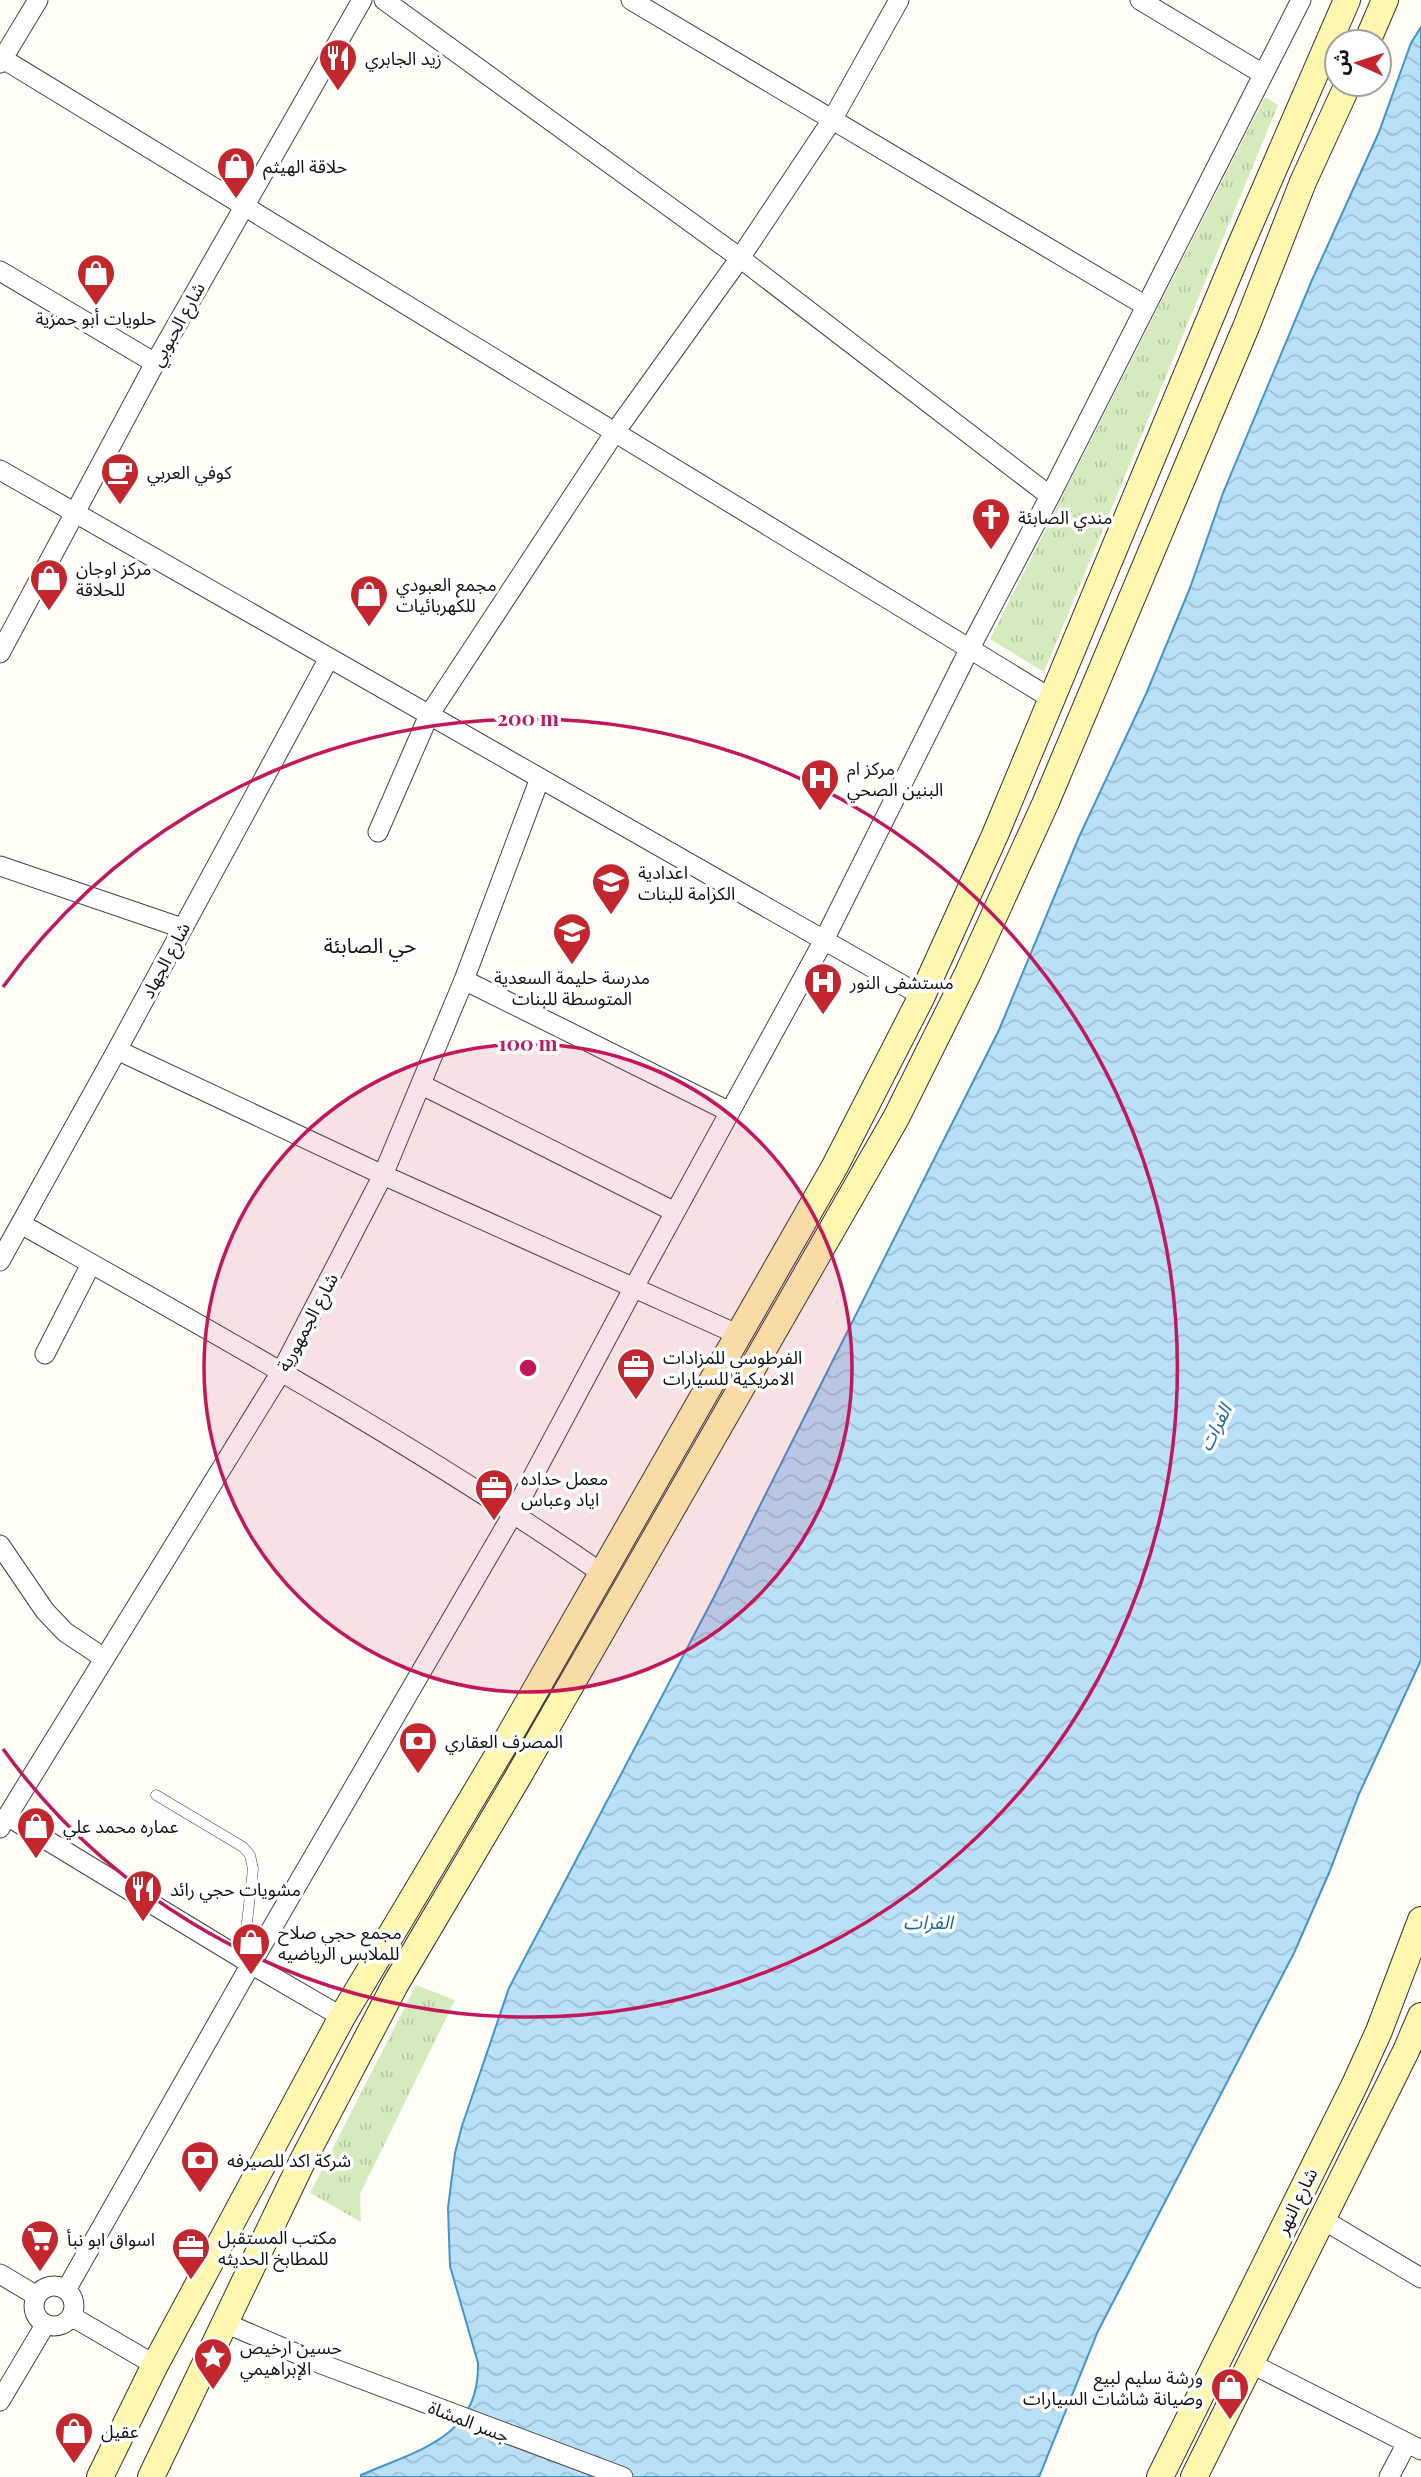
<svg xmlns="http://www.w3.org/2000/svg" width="1421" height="2477" font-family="'Playfair Display','Noto Sans Arabic',serif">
<defs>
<pattern id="grass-tufts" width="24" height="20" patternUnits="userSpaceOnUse" patternTransform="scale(1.75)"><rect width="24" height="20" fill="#d5ebbd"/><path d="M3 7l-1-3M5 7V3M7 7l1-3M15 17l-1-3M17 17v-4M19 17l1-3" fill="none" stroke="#b6c8a1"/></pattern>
<pattern id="water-waves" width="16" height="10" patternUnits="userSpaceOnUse" patternTransform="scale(1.75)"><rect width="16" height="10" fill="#b9e0f7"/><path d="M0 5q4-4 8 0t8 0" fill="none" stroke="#9ebfd3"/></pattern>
</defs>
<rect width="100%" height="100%" fill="#fffdf5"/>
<path fill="url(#grass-tufts)" d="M1265,97L1278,105L1044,672L990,639Z
M416,1985L455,2000L360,2194L361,2222L310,2193Z"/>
<path fill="url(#water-waves)" stroke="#3f96cf" stroke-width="2" d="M1421,27V1660L1359,1794L1329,1873L1294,1953L1098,2331L1039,2477H361V2475C418,2450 480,2438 478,2363L450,2266L448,2208L455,2153L462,2126L509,1988L715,1595L999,1030L1079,837L1146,694L1190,588L1223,493L1312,280L1379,132L1411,43Z"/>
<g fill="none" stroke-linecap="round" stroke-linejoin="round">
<defs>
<path id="lane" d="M156,1795L243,1847L250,1855L253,1869L243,1958"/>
<path id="street" d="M384,0L740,258L1050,496
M631,0L1146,306
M1140,0L1263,74
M0,57L1052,699
M0,63L38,0
M0,271L155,363
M0,470L922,996
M0,653L155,363L362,0
M378,832L429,715L615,432L740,258L832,120L899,0
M0,866L182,928
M464,980L730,1112
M117,1050L383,1175L739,1335
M422,1085L675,1212
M21,1224C218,1335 417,1445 603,1574
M0,1261L117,1050L329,658
M45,1354L91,1264
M0,1545L45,1611L65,1632L104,1658
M7,1816L251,1964L342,2017
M0,1828L281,1372L383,1175L464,980L540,778
M1322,2219L1421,2278
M0,2274L37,2296
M34 2306a20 20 0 1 1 40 0a20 20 0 1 1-40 0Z
M66,2290L251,1964L514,1512L633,1289L824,940L970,648L1050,496L1301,0
M71,2316L155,2365
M225,2323L316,2362L623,2477
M1250,2363L1421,2450
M0,2401L45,2325
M1389,2477L1407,2443"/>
<path id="secondary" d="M1367,42L1385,0
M100,2477L155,2365L342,2017L504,1745L835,1166L922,996L995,835L1239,249L1347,0
M151,2477L302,2162L395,1985L518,1777L896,1118L968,973L1046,802L1246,327L1303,182L1348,84
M1160,2477L1355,2084L1379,2031L1421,1920
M1194,2477L1406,2051L1421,2016"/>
</defs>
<use href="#lane" stroke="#444" stroke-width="11"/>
<use href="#street" stroke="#444" stroke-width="21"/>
<use href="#secondary" stroke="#333" stroke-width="28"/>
<use href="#lane" stroke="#fff" stroke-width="10"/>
<use href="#street" stroke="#fff" stroke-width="19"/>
<use href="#secondary" stroke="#fff6b0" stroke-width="26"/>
</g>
<circle cx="528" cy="1368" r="324" fill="#c2185b" fill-opacity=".12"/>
<g fill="none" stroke="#c2185b" stroke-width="3.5">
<circle cx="528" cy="1368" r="324"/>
<path d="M3 987A649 649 0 1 1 3 1749"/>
</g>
<defs>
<symbol id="restaurant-pin" viewBox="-11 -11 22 30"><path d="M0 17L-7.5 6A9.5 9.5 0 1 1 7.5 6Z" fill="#c4262e" stroke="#fff"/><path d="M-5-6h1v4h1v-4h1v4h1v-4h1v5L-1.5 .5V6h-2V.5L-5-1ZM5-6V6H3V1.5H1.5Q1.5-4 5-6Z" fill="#fff"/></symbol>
<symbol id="shop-pin" viewBox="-11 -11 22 30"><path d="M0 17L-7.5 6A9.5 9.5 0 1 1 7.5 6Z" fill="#c4262e" stroke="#fff"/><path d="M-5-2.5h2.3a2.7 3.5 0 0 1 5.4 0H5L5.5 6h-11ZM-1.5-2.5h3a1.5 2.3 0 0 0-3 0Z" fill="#fff"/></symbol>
<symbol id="cafe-pin" viewBox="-11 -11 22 30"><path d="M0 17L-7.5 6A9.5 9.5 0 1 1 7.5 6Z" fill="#c4262e" stroke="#fff"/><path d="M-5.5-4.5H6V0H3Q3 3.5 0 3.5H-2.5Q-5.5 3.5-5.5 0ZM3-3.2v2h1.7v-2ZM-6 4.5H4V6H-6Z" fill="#fff"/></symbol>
<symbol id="church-pin" viewBox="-11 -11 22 30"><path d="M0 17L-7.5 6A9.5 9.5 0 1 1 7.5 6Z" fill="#c4262e" stroke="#fff"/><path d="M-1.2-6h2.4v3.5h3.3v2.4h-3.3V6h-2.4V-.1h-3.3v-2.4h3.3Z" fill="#fff"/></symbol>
<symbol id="hospital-pin" viewBox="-11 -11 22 30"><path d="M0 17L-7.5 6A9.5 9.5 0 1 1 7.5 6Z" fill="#c4262e" stroke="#fff"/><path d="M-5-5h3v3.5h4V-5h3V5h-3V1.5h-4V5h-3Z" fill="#fff"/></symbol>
<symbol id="school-pin" viewBox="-11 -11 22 30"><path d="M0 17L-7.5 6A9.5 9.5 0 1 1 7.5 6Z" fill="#c4262e" stroke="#fff"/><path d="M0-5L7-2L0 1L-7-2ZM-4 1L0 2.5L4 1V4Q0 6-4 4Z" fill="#fff"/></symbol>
<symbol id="office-pin" viewBox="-11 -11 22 30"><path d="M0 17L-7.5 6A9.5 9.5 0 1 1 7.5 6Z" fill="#c4262e" stroke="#fff"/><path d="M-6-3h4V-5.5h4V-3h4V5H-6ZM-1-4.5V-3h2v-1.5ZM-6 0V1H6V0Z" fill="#fff"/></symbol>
<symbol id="bank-pin" viewBox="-11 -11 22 30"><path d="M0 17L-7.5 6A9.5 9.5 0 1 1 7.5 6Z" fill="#c4262e" stroke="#fff"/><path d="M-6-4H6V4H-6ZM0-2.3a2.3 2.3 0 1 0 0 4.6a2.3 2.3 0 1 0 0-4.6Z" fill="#fff"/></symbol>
<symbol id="supermarket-pin" viewBox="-11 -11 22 30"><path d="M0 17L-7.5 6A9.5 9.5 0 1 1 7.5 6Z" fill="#c4262e" stroke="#fff"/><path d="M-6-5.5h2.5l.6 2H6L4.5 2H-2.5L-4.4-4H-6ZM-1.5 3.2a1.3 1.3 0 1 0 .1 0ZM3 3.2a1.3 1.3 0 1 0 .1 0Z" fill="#fff"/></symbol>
<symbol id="sight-pin" viewBox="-11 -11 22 30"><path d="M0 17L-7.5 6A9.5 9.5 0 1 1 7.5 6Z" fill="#c4262e" stroke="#fff"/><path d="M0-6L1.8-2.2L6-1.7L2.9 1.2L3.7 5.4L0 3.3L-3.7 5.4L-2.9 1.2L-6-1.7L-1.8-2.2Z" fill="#fff"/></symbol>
</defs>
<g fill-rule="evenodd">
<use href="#restaurant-pin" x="316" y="36" width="44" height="60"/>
<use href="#shop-pin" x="214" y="144" width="44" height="60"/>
<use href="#shop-pin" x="74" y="251" width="44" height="60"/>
<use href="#cafe-pin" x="98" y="450" width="44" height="60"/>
<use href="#church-pin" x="969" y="495" width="44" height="60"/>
<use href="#shop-pin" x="27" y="556" width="44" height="60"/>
<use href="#shop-pin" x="347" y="572" width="44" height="60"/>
<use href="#hospital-pin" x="798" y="756" width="44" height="60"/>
<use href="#school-pin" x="589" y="860" width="44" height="60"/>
<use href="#school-pin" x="550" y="910" width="44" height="60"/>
<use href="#hospital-pin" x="801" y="960" width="44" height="60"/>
<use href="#office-pin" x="614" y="1345" width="44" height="60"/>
<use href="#office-pin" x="472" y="1466" width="44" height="60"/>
<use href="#bank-pin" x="396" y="1719" width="44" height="60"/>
<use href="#shop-pin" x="14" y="1804" width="44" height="60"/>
<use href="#restaurant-pin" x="121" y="1867" width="44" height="60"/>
<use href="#shop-pin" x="229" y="1920" width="44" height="60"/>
<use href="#bank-pin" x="178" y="2138" width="44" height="60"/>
<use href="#supermarket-pin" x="18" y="2217" width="44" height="60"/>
<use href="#office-pin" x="169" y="2225" width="44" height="60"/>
<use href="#sight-pin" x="191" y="2335" width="44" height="60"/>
<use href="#shop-pin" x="1208" y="2365" width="44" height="60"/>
<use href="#shop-pin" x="52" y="2409" width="44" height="60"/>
</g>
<g text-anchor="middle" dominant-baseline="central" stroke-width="7" stroke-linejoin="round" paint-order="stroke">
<g font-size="18" fill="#111" stroke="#fff" text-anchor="start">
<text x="365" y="58">زيد الجابري</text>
<text x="263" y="166">حلاقة الهيثم</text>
<text x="96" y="318" text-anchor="middle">حلويات أبو حمزية</text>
<text x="147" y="472">كوفي العربي</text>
<text x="1018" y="517">مندي الصابئة</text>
<text x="76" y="568">مركز اوجان<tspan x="76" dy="21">للحلاقة</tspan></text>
<text x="396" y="584">مجمع العبودي<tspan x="396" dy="21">للكهربائيات</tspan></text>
<text x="847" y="768">مركز ام<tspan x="847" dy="21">البنين الصحي</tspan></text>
<text x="638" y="872">اعدادية<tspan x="638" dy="21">الكرامة للبنات</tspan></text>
<text x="572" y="977" text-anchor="middle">مدرسة حليمة السعدية<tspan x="572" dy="21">المتوسطة للبنات</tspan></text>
<text x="850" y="982">مستشفى النور</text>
<text x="663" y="1357">الفرطوسي للمزادات<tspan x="663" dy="21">الامريكية للسيارات</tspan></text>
<text x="521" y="1478">معمل حداده<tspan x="521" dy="21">اياد وعباس</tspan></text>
<text x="445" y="1741">المصرف العقاري</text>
<text x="63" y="1826">عماره محمد علي</text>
<text x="170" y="1889">مشويات حجي رائد</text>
<text x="278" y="1932">مجمع حجي صلاح<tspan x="278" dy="21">للملابس الرياضيه</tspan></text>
<text x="227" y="2160">شركة اكد للصيرفه</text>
<text x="218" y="2237">مكتب المستقبل<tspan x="218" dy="21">للمطابخ الحديثه</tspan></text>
<text x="67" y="2239">اسواق ابو نبأ</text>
<text x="240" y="2347">حسين ارخيص<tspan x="240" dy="21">الإبراهيمي</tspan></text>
<text x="1203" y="2377" text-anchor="end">ورشة سليم لبيع<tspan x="1203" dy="21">وصيانة شاشات السيارات</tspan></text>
<text x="101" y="2431">عقيل</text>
</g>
<g font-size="18" fill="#111" stroke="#fff">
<text transform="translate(177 324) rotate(-61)">شارع الحبوبي</text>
<text transform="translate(165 960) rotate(-62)">شارع الجهاد</text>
<text transform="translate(307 1322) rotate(-62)">شارع الجمهورية</text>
<text transform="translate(1296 2201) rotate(-64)">شارع النهر</text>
<text transform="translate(469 2421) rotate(21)">جسر المشاة</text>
</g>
<g font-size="19" font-style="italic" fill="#1768a6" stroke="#fff">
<text transform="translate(1214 1427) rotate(-63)">الفرات</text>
<text x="928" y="1921">الفرات</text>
</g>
<g font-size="21" fill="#111" stroke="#fff">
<text x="370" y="944">حي الصابئة</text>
</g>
</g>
<circle cx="528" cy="1368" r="10" fill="#c2185b" stroke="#fff" stroke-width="3.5"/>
<g font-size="21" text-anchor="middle" font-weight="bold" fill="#c2185b" stroke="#fff" stroke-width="7" stroke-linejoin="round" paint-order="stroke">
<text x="528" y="726">200 m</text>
<text x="528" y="1051">100 m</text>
</g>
<g transform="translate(1358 63) rotate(273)"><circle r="33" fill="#ffffff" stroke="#a0a0a0" stroke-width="2"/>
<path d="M0-5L12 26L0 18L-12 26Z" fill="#c4262e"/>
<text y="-10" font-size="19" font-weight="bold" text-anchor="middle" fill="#111111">ش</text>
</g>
</svg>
